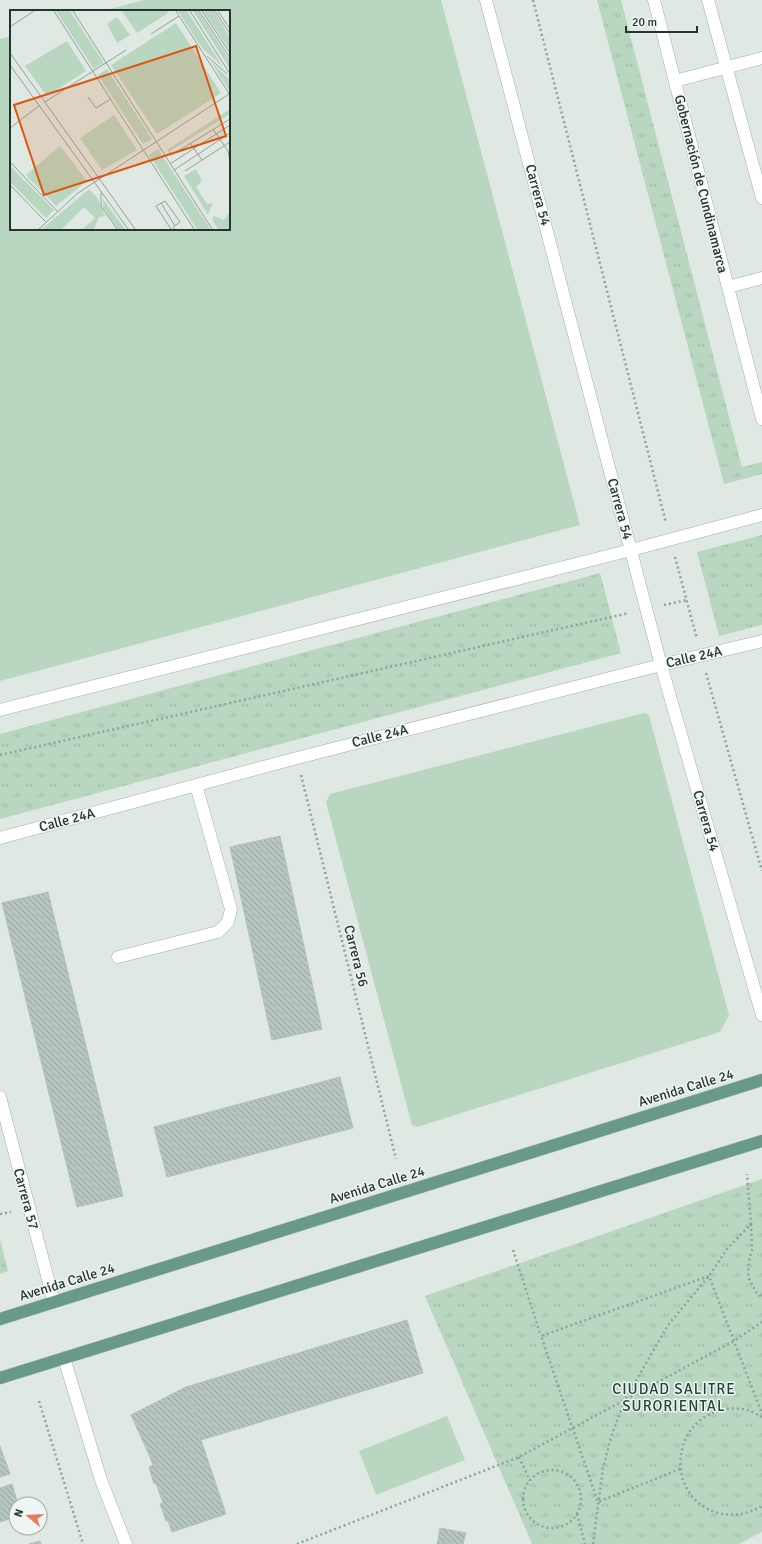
<svg xmlns="http://www.w3.org/2000/svg" width="762" height="1544" font-family="Signika,sans-serif">
<defs>
<pattern id="park-tufts" width="24" height="20" patternUnits="userSpaceOnUse"><rect width="24" height="20" fill="#b9d7c0"/><path d="M3 7l-1-3M5 7V3M7 7l1-3M15 17l-1-3M17 17v-4M19 17l1-3" fill="none" stroke="#9fb9a5"/></pattern>
<pattern id="building-back-hatch" width="6" height="6" patternUnits="userSpaceOnUse"><rect width="6" height="6" fill="#b7c5bf"/><path d="M-1 5l2 2M0 0l6 6M5-1l2 2" fill="none" stroke="#94a19c"/></pattern>
</defs>
<rect width="100%" height="100%" fill="#dfe8e3"/>
<path fill="#b9d7c0" d="M144,0H441L580,525L0,681V39L11,36V229H229V11H103Z
M644,713L649,715L729,1015L720,1032L417,1127L412,1125L326,802L330,794Z
M447,1416L465,1460L376,1495L359,1451Z"/>
<path fill="url(#park-tufts)" d="M597,0H621L742,467L762,462V474L724,484Z
M762,535V625L719,636L697,552Z
M600,573L621,653L0,819V734Z
M762,1179V1532L739,1544H532L425,1296Z
M0,1239L8,1271L0,1274Z"/>
<path fill="url(#building-back-hatch)" stroke="#b2c1ba" d="M280,836L322,1029L272,1040L230,847Z
M48,892L123,1196L77,1207L2,903Z
M340,1077L353,1128L167,1177L154,1127Z
M407,1320L423,1373L201,1440L186,1387Z
M186,1387L201,1440L150,1457L131,1415Z
M201,1440L226,1514L172,1532L168,1521H166L160,1504L163,1503L156,1483L154,1484L149,1467L153,1465L150,1457Z
M0,1446L10,1474L0,1477Z
M12,1484L18,1504H16V1517L0,1522V1488Z
M440,1528L466,1533L463,1544H437Z
M40,1541L41,1544H29Z"/>
<g fill="none" stroke-linecap="round" stroke-linejoin="round">
<defs>
<path id="minor" d="M486,0L661,665L762,1015
M654,0L762,419
M708,0L762,198
M675,81L762,58
M728,287L762,278
M0,710L631,550L762,515
M0,838L297,758L661,665L762,641
M118,957L218,932L228,922L231,909L196,785
M0,1097L54,1302
M64,1358L101,1480L126,1544"/>
<path id="major" d="M0,1319L762,1080
M0,1378L762,1141"/>
</defs>
<use href="#minor" stroke="#a3afaa" stroke-width="13"/>
<use href="#major" stroke="#bdc3c1" stroke-width="13"/>
<path stroke="#82a89b" stroke-width="2.5" stroke-dasharray="2 3" stroke-linecap="butt" d="M533,0L666,523
M675,557L697,639
M664,605L687,600
M706,673L762,871
M0,755L629,613
M301,775L396,1159
M0,1214L11,1212
M751,1224L752,1250L749,1261L748,1277L756,1292L762,1297
M513,1250L541,1336
M39,1401L83,1544
M762,1417C758,1415 753,1412 748,1410C740,1408 730,1408 721,1410C669,1423 666,1498 718,1513C734,1517 748,1514 762,1506
M519,1457L530,1481
M680,1469L598,1502L541,1336L709,1276L762,1414
M523 1499a29 29 0 1 1 58 0a29 29 0 1 1-58 0Z
M577,1514L585,1544
M297,1544L519,1457L734,1341L762,1322
M593,1544L603,1468L612,1434L626,1398L668,1325L709,1276L727,1249L751,1224L747,1174"/>
<use href="#minor" stroke="#fff" stroke-width="12"/>
<use href="#major" stroke="#68998a" stroke-width="12"/>
</g>
<g text-anchor="middle" dominant-baseline="central" stroke-width="3" stroke-linejoin="round" paint-order="stroke">
<g font-size="14" fill="#223630" stroke="#eef5f2">
<text transform="translate(701 184) rotate(76)">Gobernación de Cundinamarca</text>
<text transform="translate(538 195) rotate(75)">Carrera 54</text>
<text transform="translate(620 509) rotate(75)">Carrera 54</text>
<text transform="translate(694 657) rotate(-13)">Calle 24A</text>
<text transform="translate(380 736) rotate(-14)">Calle 24A</text>
<text transform="translate(67 820) rotate(-15)">Calle 24A</text>
<text transform="translate(706 821) rotate(74)">Carrera 54</text>
<text transform="translate(356 956) rotate(76)">Carrera 56</text>
<text transform="translate(686 1088) rotate(-17)">Avenida Calle 24</text>
<text transform="translate(377 1185) rotate(-17)">Avenida Calle 24</text>
<text transform="translate(26 1199) rotate(75)">Carrera 57</text>
<text transform="translate(67 1282) rotate(-17)">Avenida Calle 24</text>
</g>
<g font-size="15" letter-spacing="1" fill="#20463b" stroke="#eef5f2">
<text x="674" y="1389">CIUDAD SALITRE<tspan x="674" dy="17">SURORIENTAL</tspan></text>
</g>
</g>
<g transform="translate(10 10)">
<rect width="220" height="220" fill="#dfe8e3"/>
<path d="M46,1H60L94,53L84,59ZM112,1H157L158,3L127,23ZM168,1H177L213,57L192,38ZM183,1H188L220,51V59ZM193,1H204L220,28V40ZM107,7L120,25L107,33L97,14ZM166,13L211,83L147,124L101,55ZM200,50L220,71V82ZM104,105L127,140L92,160L70,128ZM79,179L88,189L95,206L89,207L84,219H73L85,208L74,197L52,219H32ZM93,189L115,219H108L93,197Z" fill="#b9d7c0"/>
<path d="M57,31L76,61L37,86L15,56ZM97,59L142,129L133,134L88,65ZM220,99V104L160,141L163,149L157,140ZM50,136L77,171L46,196L16,165ZM148,139L197,214L200,219H187L139,145ZM0,156L44,200L36,208L0,172ZM186,159L192,171L186,177L197,194L203,193L198,205L174,166ZM220,202V219H208L202,209L204,206L214,210Z" fill="#b9d7c0"/>
<path fill="none" stroke="#93a19b" stroke-width="1" d="M44,1L184,219M63,1L202,219M166,1L220,85M180,1L220,64M189,1L220,48M192,1L220,43M205,1L220,24M208,1L220,19M0,17L24,1M141,24L169,6M0,43L125,219M197,46L217,64M0,55L118,219M78,87L86,98L101,89M35,92L116,40M0,118L29,96M203,119L218,141L220,151M180,133L192,150M165,143L220,109M0,152L47,201M160,154L220,115M164,160L220,123M175,161L220,132M0,175L36,212M91,183V196L107,219M151,193L165,216M29,219L68,183L219,84M161,219L146,196L155,191L170,212L163,217L165,219"/>
<path fill="#de570e" fill-opacity="0.15" stroke="#de570e" stroke-width="2" d="M186,36L216,126L34,185L4,95Z"/>
<rect width="220" height="220" fill="none" stroke="#223630" stroke-width="2"/>
</g>
<g transform="translate(28 1516) rotate(288)"><circle r="19" fill="#eef5f2" stroke="#9ca9a4"/>
<path d="M0-3L7 15L0 10L-7 15Z" fill="#e27d63"/>
<text y="-6" font-size="11" font-weight="bold" text-anchor="middle" fill="#223630">N</text>
</g>
<path d="M626 26v6h71v-6" fill="none" stroke="#223630" stroke-width="2"/>
<text x="632" y="26" font-size="12" fill="#223630" stroke="#eef5f2" stroke-width="3" paint-order="stroke">20 m</text>
</svg>
